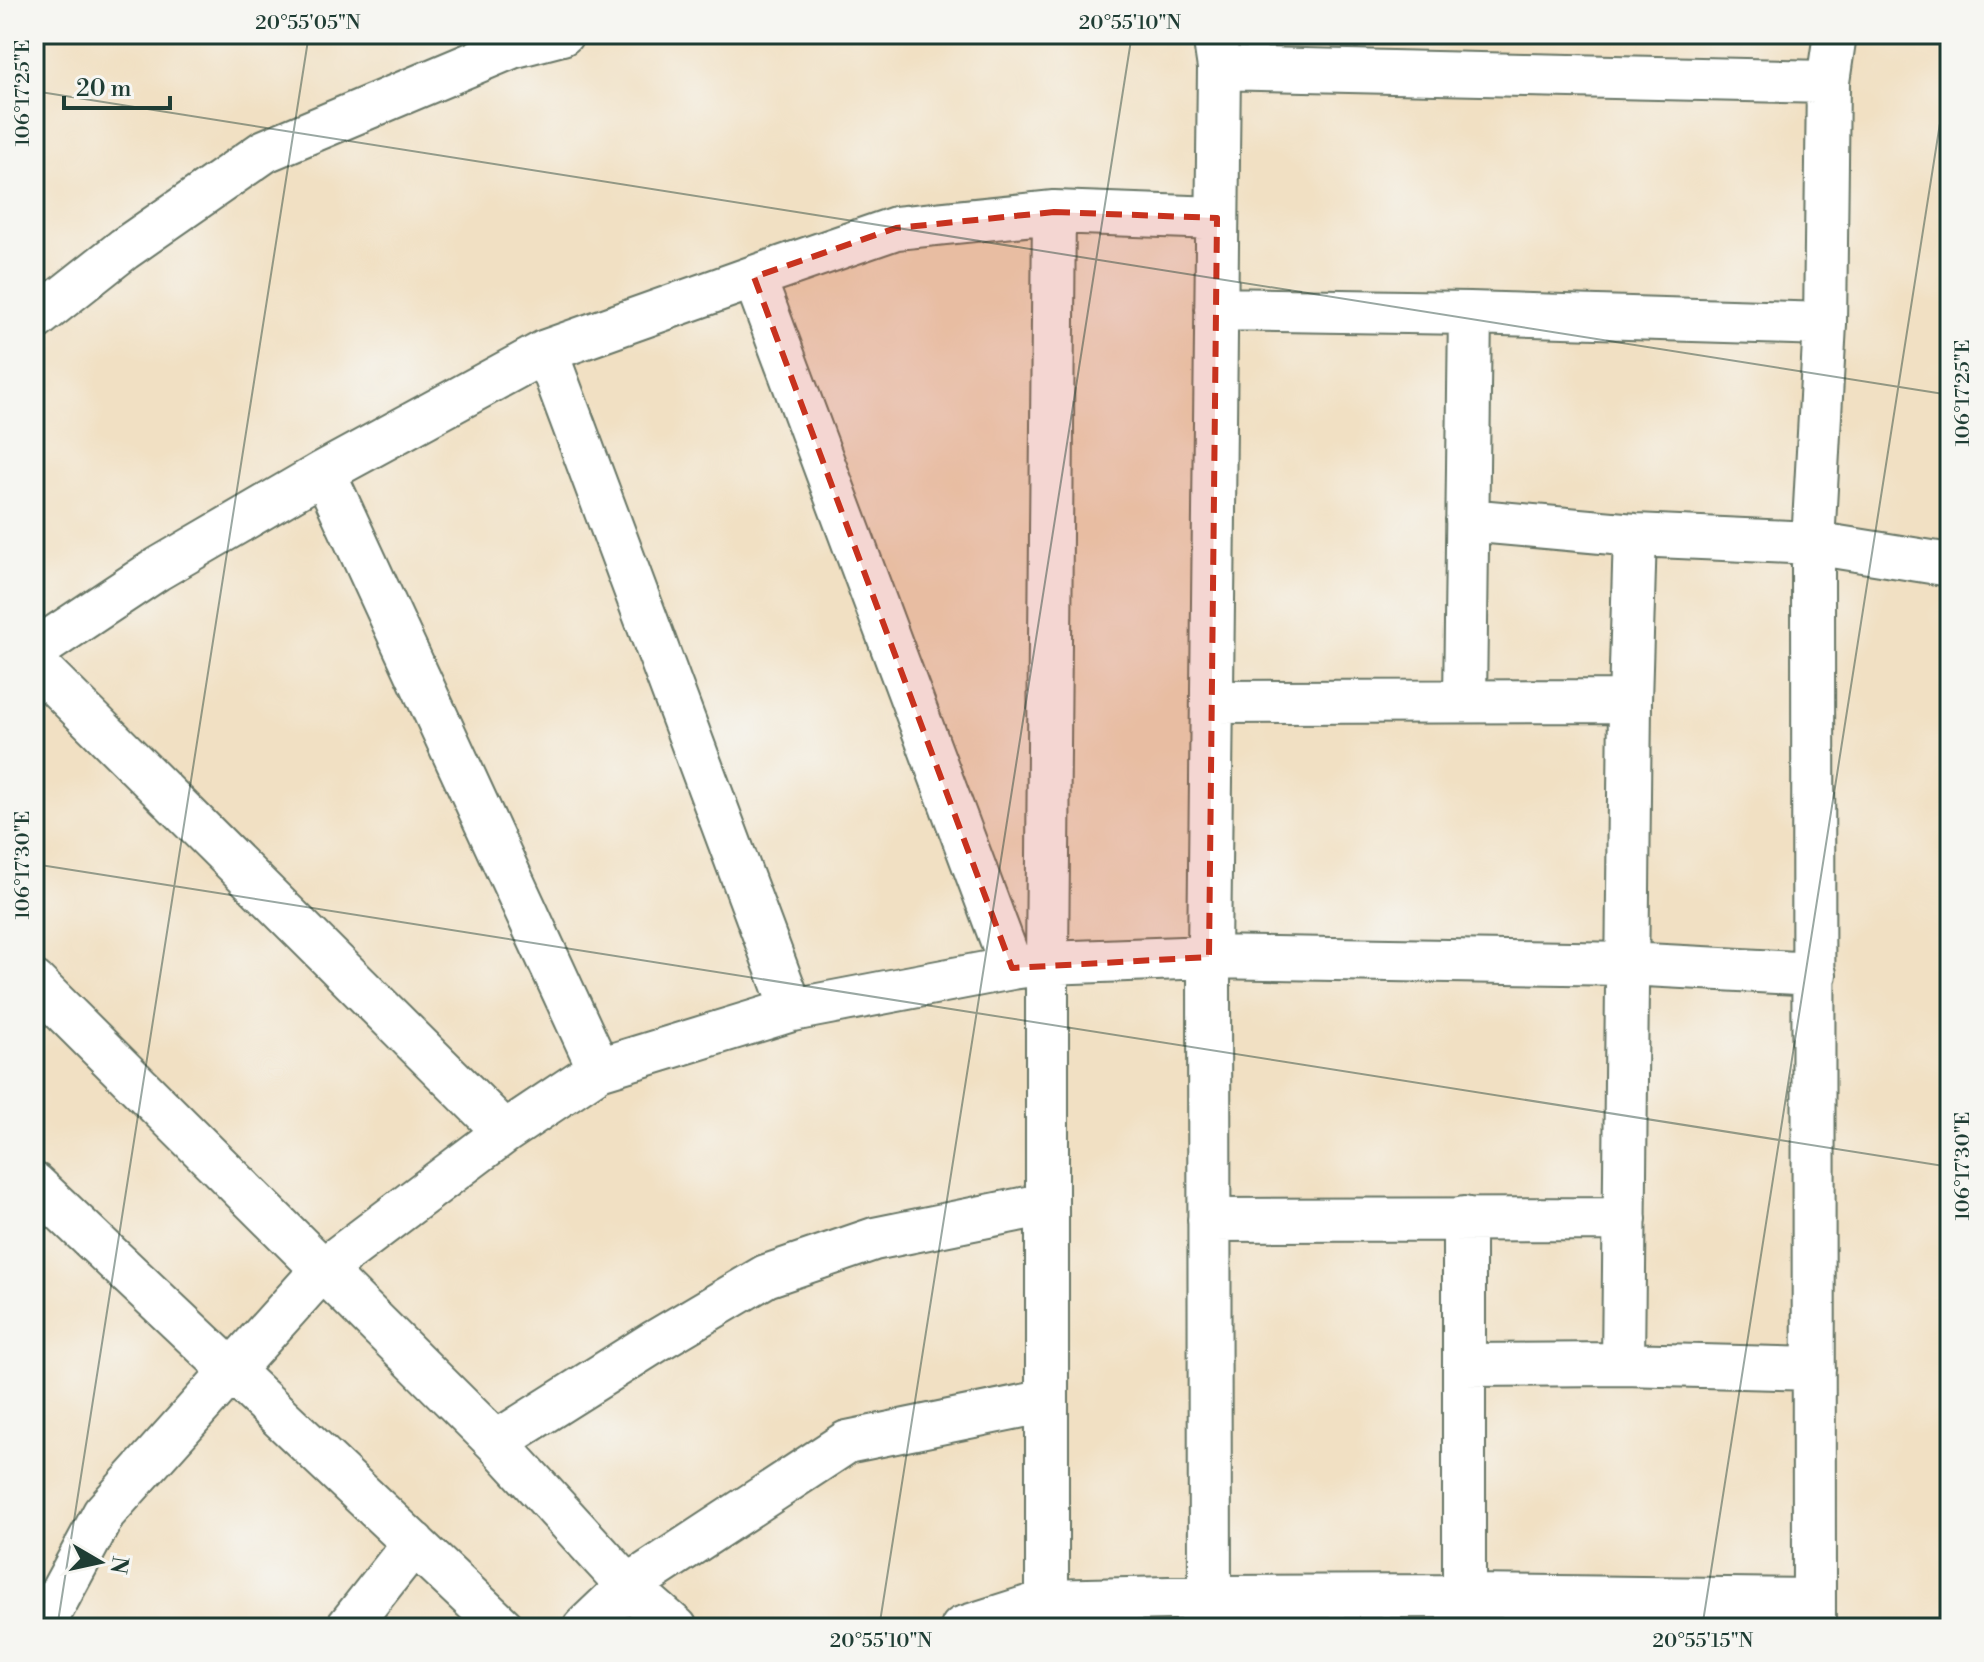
<svg xmlns="http://www.w3.org/2000/svg" width="1984" height="1662" font-family="'Libre Bodoni',serif">
<rect width="100%" height="100%" fill="#f6f6f2"/>
<filter id="ink" filterUnits="userSpaceOnUse"><feTurbulence type="fractalNoise" baseFrequency=".0125" numOctaves="2"/><feDisplacementMap in="SourceGraphic" scale="16" xChannelSelector="R" yChannelSelector="G"/><feConvolveMatrix kernelMatrix="1 2 1 2 8 2 1 2 1" color-interpolation-filters="sRGB"/></filter>
<filter id="wash" filterUnits="userSpaceOnUse"><feTurbulence type="fractalNoise" baseFrequency=".006" numOctaves="4" result="noise"/><feDisplacementMap in="SourceGraphic" scale="32" xChannelSelector="R" yChannelSelector="G"/><feGaussianBlur stdDeviation="1.8" result="paint"/><feColorMatrix in="noise" values="0 0 0 0 0 0 0 0 0 0 0 0 0 0 0 0 0 1.4 0 .05"/><feComposite in="paint" operator="in"/></filter>
<g filter="url(#wash)">
<rect width="100%" height="100%" fill="#f1e0c3"/>
</g>
<g filter="url(#ink)">
<g fill="none" stroke-linecap="round" stroke-linejoin="round">
<defs>
<path id="minor" d="M1219,68L1828,82
M754,277L1012,968
M1216,309L1470,313L1825,324
M34,320L124,249L265,151L512,47L562,34
M546,351L792,1010
M324,472L599,1069
M1467,520L1635,535L1813,543L1950,565
M34,651L156,570L324,472L546,351L754,277L896,228L1054,212L1217,218
M34,663L505,1132
M1465,701L1470,313
M1212,702L1630,701
M34,982L496,1442L628,1586L676,1628
M34,1184L503,1628
M1464,1218V1596
M1209,1220L1625,1219
M1623,1364L1630,701L1635,535
M1464,1365L1623,1364L1814,1369
M496,1442L656,1341L766,1276L874,1239L1047,1204
M1047,1601V963L1054,212
M42,1628L104,1513L322,1270L505,1132L599,1069L792,1010L1012,968L1047,963L1209,957L1627,964L1815,974
M347,1628L414,1543
M584,1628L628,1586L847,1442L1047,1401
M962,1628L1047,1601L1210,1597L1464,1596L1814,1600
M1210,1628L1209,957L1219,68L1214,34
M1814,1628L1813,543L1825,324L1828,82L1835,34"/>
</defs>
<use href="#minor" stroke="#687666" stroke-width="46"/>
<use href="#minor" stroke="#fff" stroke-width="42"/>
</g>
</g>
<path fill="#c8321e" fill-opacity="0.2" stroke="#c8321e" stroke-width="6" stroke-dasharray="16 10" stroke-linejoin="round" d="M1054,212L1217,218L1209,957L1012,968L754,277L896,228Z"/>
<path fill="none" stroke="#1f3d34" stroke-width="2" stroke-opacity="0.45" d="M34,91L1950,395M34,864L1950,1167M57,1628L309,34M879,1628L1132,34M1702,1628L1950,60"/>
<rect width="1984" height="1662" fill="none" stroke="#f6f6f2" stroke-width="88"/>
<g transform="translate(100 1562) rotate(99)" stroke="#f6f6f2" stroke-width="6" paint-order="stroke">
<path d="M0-6L14 30L0 20L-14 30Z" fill="#1f3d34"/>
<text y="-12" font-size="22" font-weight="bold" text-anchor="middle" fill="#1f3d34">N</text>
</g>
<path d="M64 96v12h106v-12" fill="none" stroke="#1f3d34" stroke-width="4"/>
<text x="76" y="96" font-size="24" fill="#1f3d34" stroke="#f6f6f2" stroke-width="6" paint-order="stroke">20 m</text>
<rect x="44" y="44" width="1896" height="1574" fill="none" stroke="#1f3d34" stroke-width="3"/>
<g font-size="20" text-anchor="middle" fill="#1f3d34">
<text x="308" y="29">20°55'05"N</text>
<text x="1130" y="29">20°55'10"N</text>
<text transform="translate(22 93) rotate(-90)" y="7">106°17'25"E</text>
<text transform="translate(1962 393) rotate(-90)" y="7">106°17'25"E</text>
<text transform="translate(22 865) rotate(-90)" y="7">106°17'30"E</text>
<text transform="translate(1962 1166) rotate(-90)" y="7">106°17'30"E</text>
<text x="881" y="1647">20°55'10"N</text>
<text x="1703" y="1647">20°55'15"N</text>
</g>
</svg>
